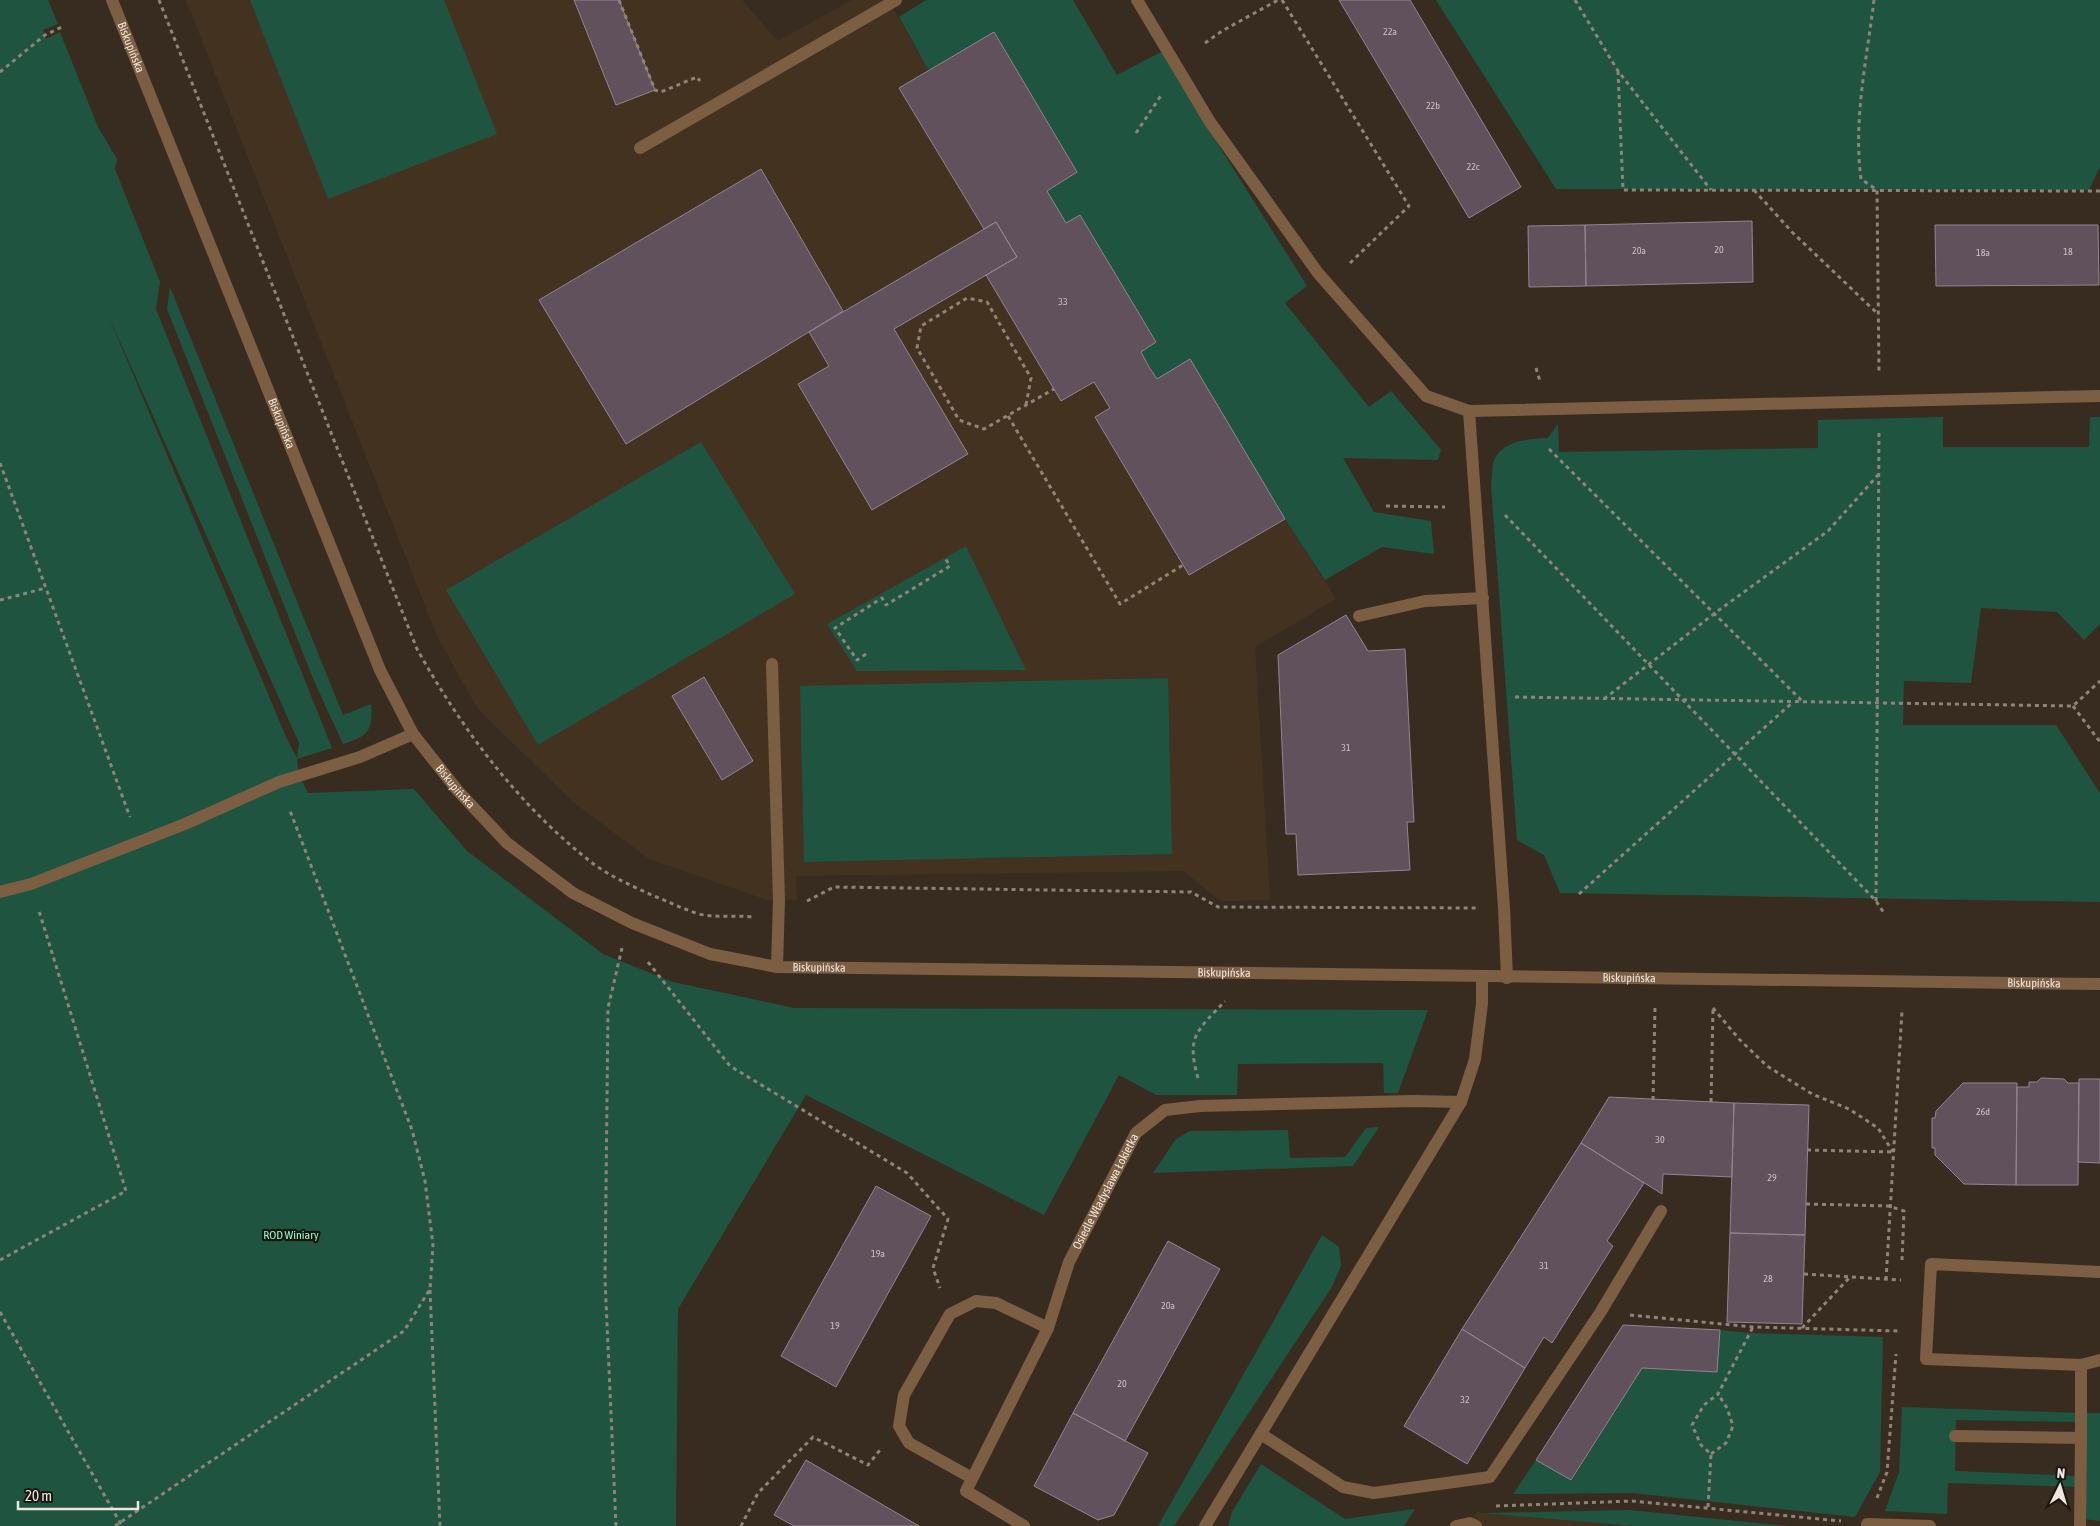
<svg xmlns="http://www.w3.org/2000/svg" width="2100" height="1526" font-family="'Asap Condensed',sans-serif">
<rect width="100%" height="100%" fill="#382c20"/>
<path fill="#443221" d="M186,0H742L778,41L852,0H888L929,71L994,32L1077,172L1047,191L1066,223L1080,215L1156,342L1141,352L1285,519L1336,599L1255,647L1270,900L1221,901L1183,871L796,876L797,900H767L649,859L572,801L477,708L437,636Z
M1477,1512L1606,1523L1634,1526H1469Z"/>
<path fill="#1f5440" fill-rule="evenodd" d="M0,0H48L58,24L43,30L46,39L60,32L98,127L117,159L115,169L160,282L156,309L332,748L297,759L299,775L308,793L414,789L467,851L603,954L673,982L794,1008L1428,1010L1398,1093H1384L1383,1063L1238,1064L1237,1095H1156L1119,1075L1044,1215L806,1095L678,1309L676,1526H0ZM108,315L299,743L297,758L287,739Z
M250,0H444L497,134L328,199Z
M926,0H1073L1117,75L1163,51L1209,130L1307,286L1285,303L1369,407L1391,391L1441,450L1438,460L1343,458L1374,512L1431,521L1434,554L1382,547L1325,580L1285,519L1157,379L1141,352L1156,342L1080,215L1066,223L1047,191L1077,172L994,32L929,71L899,17Z
M1436,0H2100V167L2089,190L1556,189Z
M170,287L343,715L371,704C374,730 367,737 343,744L314,681L167,309Z
M1943,417V447H2089L2090,417H2100V624L2084,640L2057,612L1981,608L1971,683L1904,681L1903,725H2056L2100,793V902L1560,893L1544,855L1517,840L1491,484C1492,478 1492,470 1493,464C1499,440 1529,439 1548,438L1558,424L1559,452L1818,448V420Z
M701,442L795,594L538,745L446,590Z
M966,546L1026,670L857,671L827,624Z
M1168,678L1172,854L804,862L800,686Z
M1379,1127L1353,1166L1153,1173L1176,1139L1190,1131L1288,1130L1290,1158L1345,1157L1366,1128Z
M1322,1235L1339,1247L1341,1266L1332,1287L1174,1526H1158Z
M1720,1330L1750,1333L1883,1337L1880,1472L1855,1517L1632,1493L1513,1494L1536,1460L1572,1480L1642,1368L1717,1372Z
M1902,1407L2081,1413V1422L1956,1420L1955,1471L2080,1476V1487L1948,1483L1947,1514L1885,1511L1899,1472Z
M2085,1413H2100V1521L2084,1519Z
M1261,1464L1345,1519L1415,1509L1404,1526H1228L1232,1512Z
M1629,1510L1787,1526H1634L1482,1513Z"/>
<path fill="#60515d" stroke="#948491" d="M574,0H619L655,90L616,105Z
M1339,0H1410L1521,187L1469,218Z
M994,32L1077,172L1047,191L1066,223L1080,215L1156,342L1141,352L1149,367L1157,379L1190,359L1285,519L1189,575L1095,417L1110,408L1094,382L1061,401L986,275L1017,257L996,222L984,229L899,88Z
M761,169L843,311L626,444L539,300Z
M1752,221L1753,282L1586,286L1585,225Z
M996,222L1017,257L894,329L968,454L872,510L798,384L829,366L809,332Z
M1585,225L1586,286L1529,287L1528,226Z
M1935,225H2098L2099,285L1936,286Z
M1346,615L1368,651L1405,649L1414,822H1407L1410,870L1298,875L1296,834H1286L1278,655Z
M704,677L753,761L722,780L672,696Z
M2041,1078L2064,1079L2068,1083H2079L2078,1185H2016L2017,1087H2029V1082H2037Z
M2079,1079H2100V1163L2078,1162Z
M1963,1083H2017L2016,1185L1964,1184L1935,1155V1148H1932V1118H1935L1936,1111Z
M1609,1097L1734,1103L1732,1177L1663,1174L1662,1194L1581,1143Z
M1734,1103L1809,1105L1805,1235L1730,1233Z
M1581,1143L1644,1183L1607,1241L1613,1246L1552,1343L1544,1337L1525,1368L1462,1329Z
M876,1186L931,1216L836,1387L781,1356Z
M1730,1233L1805,1235L1802,1324L1727,1322Z
M1168,1241L1220,1269L1125,1441L1073,1413Z
M1623,1325L1720,1330L1717,1372L1642,1368L1571,1480L1536,1460Z
M1462,1329L1525,1368L1467,1464L1404,1426Z
M1073,1413L1148,1453L1114,1515L1098,1520L1034,1486Z
M806,1460L919,1526H794L774,1515Z"/>
<g fill="none" stroke-linecap="round" stroke-linejoin="round">
<path stroke="#8f847a" stroke-width="3" stroke-dasharray="4 4" stroke-linecap="butt" d="M159,0L417,649C462,729 518,805 591,862C609,876 632,886 654,896C669,902 683,909 699,914C717,918 734,915 752,917
M619,0L655,90L661,92L697,77L700,81
M1282,0L1409,206L1348,265
M1575,0L1618,71L1711,190
M1874,0C1867,58 1853,120 1861,179L1877,190L1879,373
M1205,43L1222,31L1278,0
M1618,71L1623,190L2100,191
M0,72L45,35L62,27
M1136,133L1162,94
M1754,190L1792,232L1878,314
M1536,368L1540,381
M1026,405L1031,378L987,302L967,298L921,326L917,348L959,420L984,429L1054,389
M1008,416L1120,604L1183,565
M1549,449L1803,702
M0,463L130,817
M1386,506L1445,507
M1505,515L1876,901L1884,913
M0,600L46,588
M866,654L857,660L835,628L882,598L886,605L950,566L945,558
M1515,697L2073,706L2100,681
M1604,699L1715,613L1828,531L1878,475
M2073,706L2100,742
M1579,894L1793,702
M807,901L834,887L1191,892L1218,907L1476,908
M1876,901L1879,429
M648,962L730,1066L907,1173L948,1219L933,1268L940,1288
M1713,1008L1739,1039L1767,1066L1812,1094L1849,1109L1878,1128L1893,1152
M1198,1078C1186,1036 1197,1031 1225,1001
M1653,1100L1655,1007
M1711,1102L1713,1008
M1807,1150L1893,1152
M1806,1204L1889,1206L1904,1211L1902,1260
M0,1260L126,1191L39,911
M1804,1274L1901,1280
M1886,1280L1902,1011
M430,1290L440,1526
M0,1312L122,1526
M1630,1315L1753,1327L1898,1331
M1802,1328L1849,1278
M1711,1454L1726,1443L1733,1426L1727,1408L1718,1394
M1877,1498L1887,1472L1896,1354
M1496,1506L1632,1501L1841,1521
M1708,1507L1711,1454L1701,1445L1692,1425L1704,1405L1718,1394L1753,1327
M115,1526L404,1331L430,1289L433,1245L425,1181L412,1130L289,808
M616,1526L605,1279L608,1008L622,948
M741,1526L758,1493L813,1437L868,1465L880,1450"/>
<path stroke="#7c5e43" stroke-width="12" d="M640,148L896,0
M1359,616L1425,601L1483,598
M772,664L779,900L777,967
M0,892L31,884L185,824L279,782L360,757L413,734
M2100,1272L1931,1264L1926,1359L2081,1365L2100,1360
M1261,1434L1343,1487L1374,1493L1490,1477L1600,1313L1661,1211
M1955,1436L2081,1438L2080,1526
M2081,1438V1365
M972,1478L909,1443L899,1426L904,1395L950,1314L976,1301L996,1303L1048,1328
M1456,1526L1470,1523L1476,1526"/>
<g stroke="#7c5e43" stroke-width="12">
<path d="M1137,0L1210,122L1318,273L1426,396L1469,411L2100,396"/>
<path d="M1469,411L1504,908L1507,978"/>
<path id="s1" d="M1024,1526L966,1491L1048,1328L1069,1262L1136,1133L1165,1110L1200,1106L1414,1101L1461,1102"/>
<path d="M1205,1526L1461,1102L1475,1059L1482,1004V977"/>
<path d="M1867,1526V1524L1930,1526"/>
</g>
<path stroke="#7c5e43" stroke-width="12" id="s2" d="M112,0L380,670L413,734L458,791L507,843L573,893L632,923L710,954L777,967L2100,984"/>
</g>
<g text-anchor="middle" dominant-baseline="central" stroke-width="4.5" stroke-linejoin="round" paint-order="stroke">
<g font-size="10" fill="#cbc2be">
<text x="1390" y="31">22a</text>
<text x="1433" y="105">22b</text>
<text x="1473" y="166">22c</text>
<text x="1719" y="249">20</text>
<text x="1639" y="250">20a</text>
<text x="2068" y="251">18</text>
<text x="1983" y="252">18a</text>
<text x="1063" y="301">33</text>
<text x="1346" y="747">31</text>
<text x="1983" y="1111">26d</text>
<text x="1660" y="1139">30</text>
<text x="1772" y="1177">29</text>
<text x="878" y="1253">19a</text>
<text x="1544" y="1265">31</text>
<text x="1768" y="1278">28</text>
<text x="1168" y="1305">20a</text>
<text x="835" y="1325">19</text>
<text x="1122" y="1383">20</text>
<text x="1465" y="1399">32</text>
</g>
<g font-size="12" fill="#efe7df" stroke="#1b1510">
<text stroke="none"><textPath href="#s2" startOffset="51">Biskupińska</textPath></text>
<text stroke="none"><textPath href="#s2" startOffset="456">Biskupińska</textPath></text>
<text stroke="none"><textPath href="#s2" startOffset="861">Biskupińska</textPath></text>
<text stroke="none"><textPath href="#s2" startOffset="1281">Biskupińska</textPath></text>
<text stroke="none"><textPath href="#s2" startOffset="1686">Biskupińska</textPath></text>
<text stroke="none"><textPath href="#s2" startOffset="2091">Biskupińska</textPath></text>
<text stroke="none"><textPath href="#s2" startOffset="2496">Biskupińska</textPath></text>
<text stroke="none"><textPath href="#s1" startOffset="399">Osiedle Władysława Łokietka</textPath></text>
</g>
<g font-size="12" fill="#8afacc" stroke="#1b1510">
<text x="291" y="1235">ROD Winiary</text>
</g>
</g>
<g transform="translate(2060 1486) rotate(5)" stroke="#1b1510" stroke-width="4" paint-order="stroke">
<path d="M0-4L9 19L0 12L-9 19Z" fill="#efe7df"/>
<text y="-8" font-size="14" font-weight="bold" text-anchor="middle" fill="#efe7df">N</text>
</g>
<path d="M18 1501v8h120v-8" fill="none" stroke="#efe7df" stroke-width="2.5"/>
<text x="25" y="1501" font-size="15" fill="#efe7df" stroke="#1b1510" stroke-width="4" paint-order="stroke">20 m</text>
</svg>
